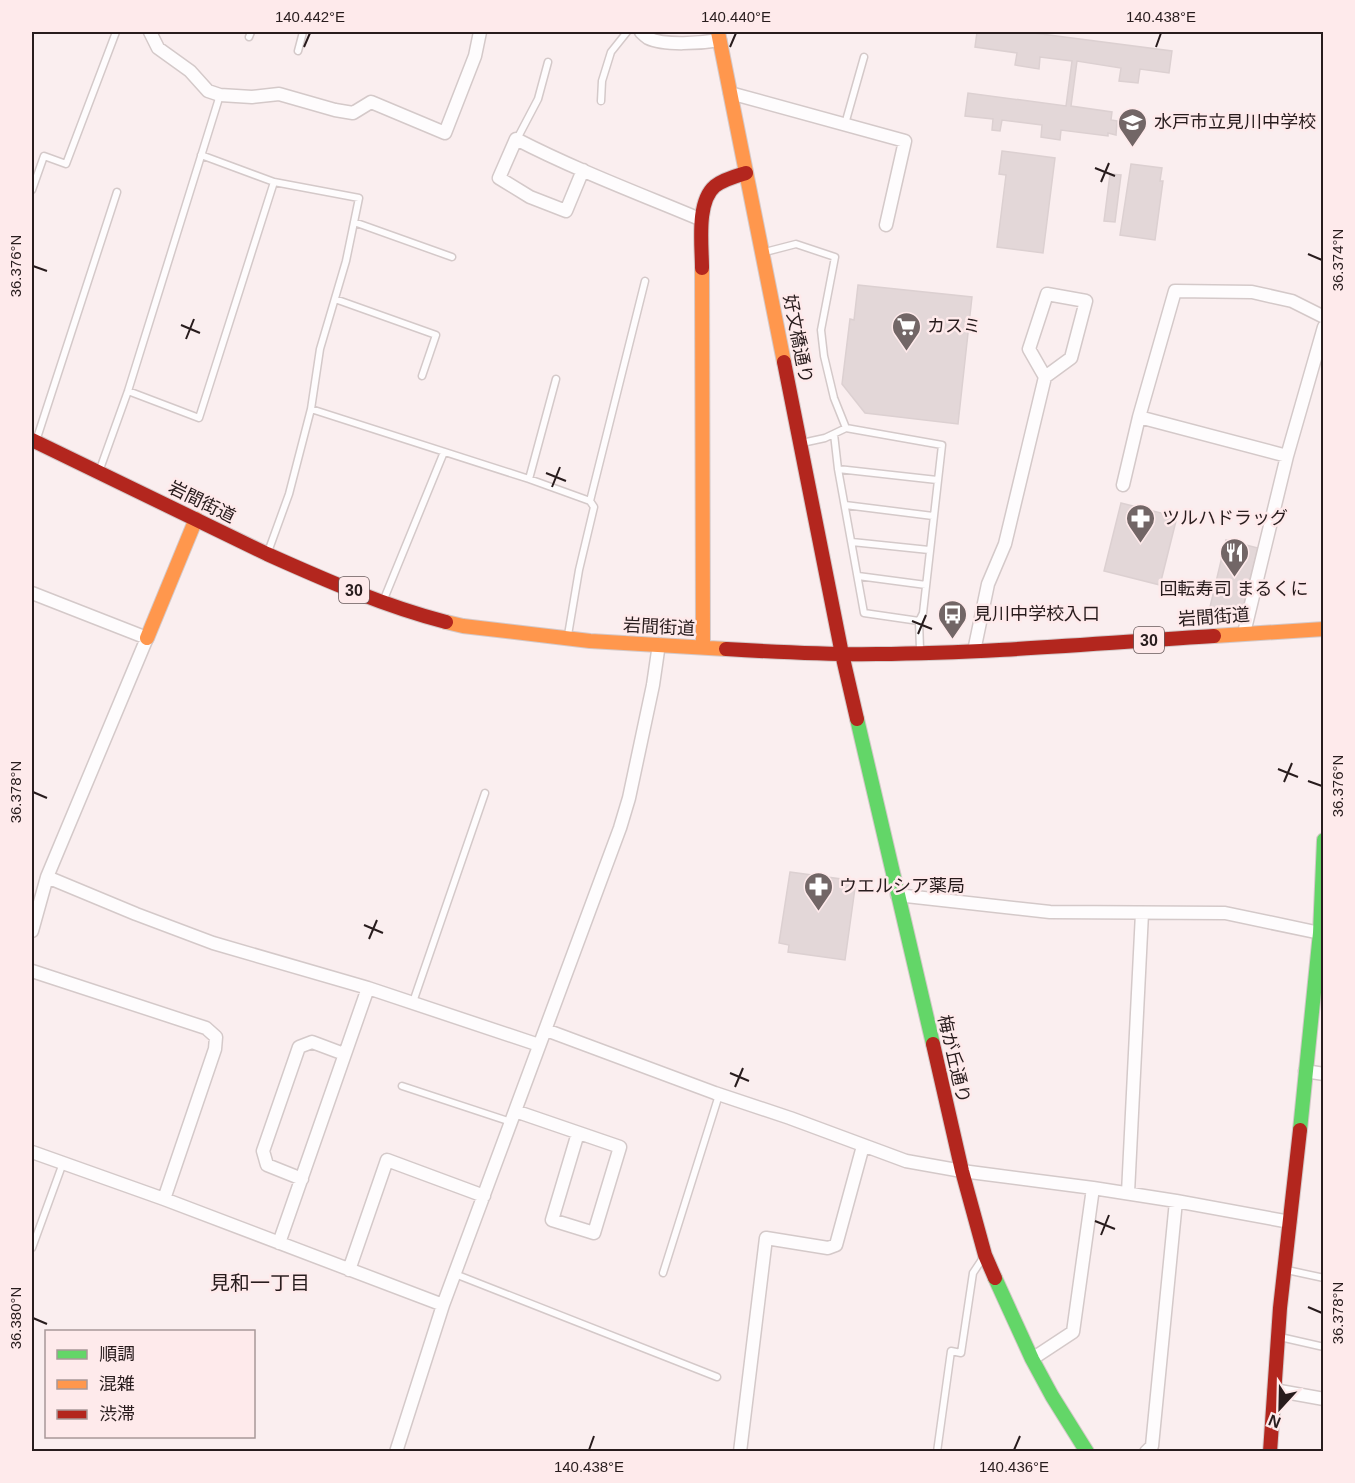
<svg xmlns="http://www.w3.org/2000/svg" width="1355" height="1483" font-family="Helvetica,'Noto Sans JP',sans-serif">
<rect width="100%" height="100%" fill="#faeeef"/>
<path fill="#e3d7d8" stroke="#dcd0d1" stroke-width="1.5" d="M977,32H1026L1172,51L1169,73L1140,69L1138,83L1119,81L1121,68L1077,61L1071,106L1112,112L1111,120L1117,121L1116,135L1108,133V136L1061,130L1060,140L1041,137L1042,125L1002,120L1000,131L992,130L993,119L965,116L968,93L1066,106L1072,61L1040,57L1039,69L1015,65L1017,53L975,47Z
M1002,151L1055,158L1043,253L997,247L1006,175L999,174Z
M1131,164L1162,168L1160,181H1163L1155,240L1120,235Z
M1110,174L1121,175L1115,222L1104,221Z
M858,285L972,297L958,424L865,413L842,384L850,319L854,320Z
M1121,503L1177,517L1160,585L1104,571Z
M1226,540L1258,548L1241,615L1210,607Z
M790,872L856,881L845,960L788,952L789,945L779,943Z"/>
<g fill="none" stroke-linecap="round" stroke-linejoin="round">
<defs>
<path id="lane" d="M249,37L251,32
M298,51L303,32
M601,101L602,81L611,52L627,32
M845,124L864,57
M517,139L538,99L548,62
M201,155L274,182L359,198L346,261L320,349L311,409L289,494L268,552
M32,190L44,156L66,164L116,32
M354,222L452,257
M765,252L796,244L835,257L821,330L824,356L834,398L846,428
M335,299L436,335L422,376
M128,391L199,418L274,182
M311,409L529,479L556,379
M834,434L838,469L864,613L919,621
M37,438L117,192
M802,443L825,438L846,428L942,445L923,613L919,621L920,649
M100,469L128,391L220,95
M838,469L937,480
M529,479L590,501
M845,505L933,516
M852,542L929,550
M858,576L926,585
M384,599L444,452
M568,635L579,570L594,507L590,501L645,281
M413,1002L485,793
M402,1086L511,1122
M32,1248L63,1163
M1287,1270L1324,1278
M663,1273L719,1095
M455,1274L717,1377
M1280,1337L1324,1347
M937,1452L951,1351L961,1353L973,1273L983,1258"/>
<path id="street" d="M150,32L158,48L190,71L208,91L220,95L252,97L279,94L335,110L353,113L371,102L445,133L475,56L480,32
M641,32C643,34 645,36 648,38C664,46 702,43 720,40
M730,93L905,141L886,225
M583,170L566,211L530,197L499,178L516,139C576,170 640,194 702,220
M1139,417L1287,456
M1123,485L1139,417L1175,291L1252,292L1292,301L1324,317
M32,593L147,638L47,877L32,931
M1244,633L1287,456L1324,327
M974,651L988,584L1005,544L1045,377L1071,358L1086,301L1047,294L1029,349L1045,377
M47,877L136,914L213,943L368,988L539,1045
M897,895L1050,912L1225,913L1320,933
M32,971L206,1028L216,1037L215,1049L164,1199
M546,1030L715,1093L790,1118L906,1161L962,1171L1093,1188L1176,1201L1290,1222
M1305,1071L1324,1074
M515,1111L620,1147L594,1233L552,1220L578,1133
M32,1152L164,1199L443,1305
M302,1179L267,1165L263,1151L299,1047L312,1042L344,1054
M1128,1193L1142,913
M279,1243L368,988
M349,1270L387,1160L484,1196
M1032,1359L1073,1332L1093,1188
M1274,1390L1324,1399
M396,1452L443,1305L620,828L629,798L653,685L659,644
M740,1452L766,1238L828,1248L836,1245L863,1146
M1146,1452L1152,1446L1176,1201"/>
<path id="fast" d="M857,719L933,1044
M1300,1130L1320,933L1324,840
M995,1278L1032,1359L1052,1396L1087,1452"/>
<path id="slow" d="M718,32L784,362
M702,268L703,647
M446,622L463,626L590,641L726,649
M1214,636L1324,629
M147,638L196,519"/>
<path id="jam" d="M702,268C702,245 696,202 715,186C724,179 736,176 746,173
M784,362L842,654L857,719
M32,440L267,554C325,580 384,606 446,622
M726,649C776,652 826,655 877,654C989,653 1102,643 1214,636
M933,1044L962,1171L985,1255L995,1278
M1270,1452L1280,1308L1300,1130"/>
</defs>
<use href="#lane" stroke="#d4c9c9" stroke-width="9"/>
<use href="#street" stroke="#d4c9c9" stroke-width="15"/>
<use href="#fast" stroke="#d4c9c9" stroke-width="16"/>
<use href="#slow" stroke="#d4c9c9" stroke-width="16"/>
<use href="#jam" stroke="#d4c9c9" stroke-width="16"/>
<use href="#lane" stroke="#fefcfd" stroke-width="6"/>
<use href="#street" stroke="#fefcfd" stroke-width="12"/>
<use href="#fast" stroke="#63d668" stroke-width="14"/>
<use href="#slow" stroke="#ff974d" stroke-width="14"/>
<use href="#jam" stroke="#b3261e" stroke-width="14"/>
</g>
<path fill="none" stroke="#281c1d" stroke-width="2" d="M304,47L310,33M730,47L736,33M1156,47L1161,33M1095,168L1115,176M1101,182L1109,163M1308,254L1322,260M33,266L47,271M181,325L200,333M186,339L194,319M546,473L566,481M552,487L560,467M912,621L932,629M918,634L926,615M1278,769L1298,777M1308,781L1322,786M1284,782L1292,763M33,792L47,798M364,925L383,933M369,939L377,920M730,1073L749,1081M735,1087L743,1068M1095,1221L1115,1229M1101,1235L1109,1215M1308,1307L1322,1313M33,1318L47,1324M589,1450L594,1436M1014,1450L1020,1436"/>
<defs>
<symbol id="school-pin" viewBox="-11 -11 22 30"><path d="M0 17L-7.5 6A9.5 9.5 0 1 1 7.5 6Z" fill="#726666" stroke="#feeaeb"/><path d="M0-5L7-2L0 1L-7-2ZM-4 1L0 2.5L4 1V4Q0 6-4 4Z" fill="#fff"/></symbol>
<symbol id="supermarket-pin" viewBox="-11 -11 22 30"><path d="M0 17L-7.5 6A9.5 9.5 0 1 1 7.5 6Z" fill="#726666" stroke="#feeaeb"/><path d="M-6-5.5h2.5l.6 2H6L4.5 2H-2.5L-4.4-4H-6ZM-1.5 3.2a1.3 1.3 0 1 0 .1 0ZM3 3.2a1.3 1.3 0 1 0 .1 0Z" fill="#fff"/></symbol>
<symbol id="pharmacy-pin" viewBox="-11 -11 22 30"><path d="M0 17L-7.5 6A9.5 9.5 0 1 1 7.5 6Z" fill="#726666" stroke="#feeaeb"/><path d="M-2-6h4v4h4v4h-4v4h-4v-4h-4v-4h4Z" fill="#fff"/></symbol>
<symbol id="restaurant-pin" viewBox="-11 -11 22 30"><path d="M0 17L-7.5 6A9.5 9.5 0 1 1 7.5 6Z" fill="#726666" stroke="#feeaeb"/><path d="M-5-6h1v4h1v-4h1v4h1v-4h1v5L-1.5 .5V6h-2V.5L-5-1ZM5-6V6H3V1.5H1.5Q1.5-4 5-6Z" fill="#fff"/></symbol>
<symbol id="bus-pin" viewBox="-11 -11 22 30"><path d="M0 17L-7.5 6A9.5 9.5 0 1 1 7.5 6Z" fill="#726666" stroke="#feeaeb"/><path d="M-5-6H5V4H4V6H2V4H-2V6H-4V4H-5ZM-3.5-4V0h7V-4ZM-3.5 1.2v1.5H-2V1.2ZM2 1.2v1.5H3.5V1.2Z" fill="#fff"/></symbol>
</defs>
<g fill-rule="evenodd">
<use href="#school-pin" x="1116" y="106" width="33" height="45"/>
<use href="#supermarket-pin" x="890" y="310" width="33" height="45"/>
<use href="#pharmacy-pin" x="1124" y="502" width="33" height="45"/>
<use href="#restaurant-pin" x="1218" y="536" width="33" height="45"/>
<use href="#bus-pin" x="936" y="598" width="33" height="45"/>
<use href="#pharmacy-pin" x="802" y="870" width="33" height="45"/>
</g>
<g text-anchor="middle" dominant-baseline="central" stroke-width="5" stroke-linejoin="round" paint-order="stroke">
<g fill="#feeaeb" stroke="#685a5b" stroke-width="1.5">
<rect x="339" y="577" width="30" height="26" rx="4.5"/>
<rect x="1134" y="627" width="30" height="26" rx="4.5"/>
</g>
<g font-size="16" font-weight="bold" fill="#281c1d">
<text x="354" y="590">30</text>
<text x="1149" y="640">30</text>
</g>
<g font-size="18" fill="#281c1d" stroke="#feeaeb" text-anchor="start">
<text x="1154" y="122">水戸市立見川中学校</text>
<text x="927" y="326">カスミ</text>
<text x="1162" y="518">ツルハドラッグ</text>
<text x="1234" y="589" text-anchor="middle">回転寿司 まるくに</text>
<text x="974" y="614">見川中学校入口</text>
<text x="839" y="886">ウエルシア薬局</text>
</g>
<g font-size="18" fill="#281c1d" stroke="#feeaeb">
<text transform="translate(798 339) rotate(79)">好文橋通り</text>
<text transform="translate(202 502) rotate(26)">岩間街道</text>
<text transform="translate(1214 617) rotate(-4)">岩間街道</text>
<text transform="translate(659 627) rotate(3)">岩間街道</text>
<text transform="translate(954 1059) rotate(77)">梅が丘通り</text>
</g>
<g font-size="20" fill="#281c1d" stroke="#feeaeb">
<text x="260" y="1283">見和一丁目</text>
</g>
</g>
<rect width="1355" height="1483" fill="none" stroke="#feeaeb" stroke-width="66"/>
<rect x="45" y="1330" width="210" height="108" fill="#feeaeb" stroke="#a89899" stroke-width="1.5"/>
<rect x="57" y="1350" width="30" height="9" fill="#63d668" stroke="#a89899" stroke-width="1.5"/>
<text x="99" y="1360" font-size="18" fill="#281c1d">順調</text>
<rect x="57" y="1380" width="30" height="9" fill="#ff974d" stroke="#a89899" stroke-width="1.5"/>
<text x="99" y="1390" font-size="18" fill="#281c1d">混雑</text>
<rect x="57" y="1410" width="30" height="9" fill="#b3261e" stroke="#a89899" stroke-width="1.5"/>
<text x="99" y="1420" font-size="18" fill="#281c1d">渋滞</text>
<g transform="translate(1280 1408) rotate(202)" stroke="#feeaeb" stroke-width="4.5" paint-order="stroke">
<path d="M0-4.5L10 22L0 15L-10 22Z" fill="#281c1d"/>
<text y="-9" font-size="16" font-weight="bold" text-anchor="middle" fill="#281c1d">N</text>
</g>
<rect x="33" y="33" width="1289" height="1417" fill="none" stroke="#281c1d" stroke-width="2"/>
<g font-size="15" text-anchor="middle" fill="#281c1d">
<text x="310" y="22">140.442°E</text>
<text x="736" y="22">140.440°E</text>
<text x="1161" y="22">140.438°E</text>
<text transform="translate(1338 260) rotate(-90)" y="5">36.374°N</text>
<text transform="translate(16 266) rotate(-90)" y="5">36.376°N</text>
<text transform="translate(1338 786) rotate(-90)" y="5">36.376°N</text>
<text transform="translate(16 792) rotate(-90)" y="5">36.378°N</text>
<text transform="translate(1338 1313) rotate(-90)" y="5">36.378°N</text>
<text transform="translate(16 1318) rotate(-90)" y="5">36.380°N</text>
<text x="589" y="1472">140.438°E</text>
<text x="1014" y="1472">140.436°E</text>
</g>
</svg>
